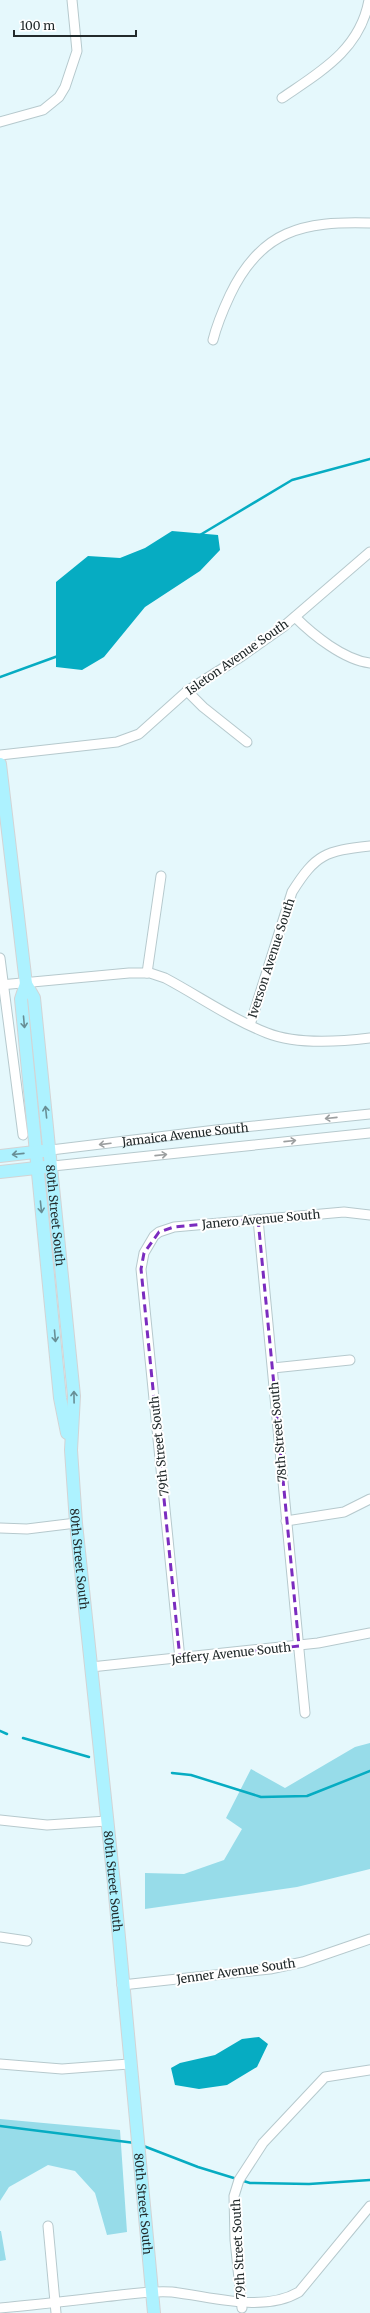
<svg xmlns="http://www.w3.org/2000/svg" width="370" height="2313" font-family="Merriweather,serif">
<rect width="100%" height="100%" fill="#e5f8fc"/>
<path fill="#97dce9" d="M370,1743V1869L297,1887L145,1909V1873L184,1874L224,1860L242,1829L226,1818L251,1769L285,1788L355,1747Z
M0,2119L120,2130L127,2232L107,2235L95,2193L75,2171L48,2165L9,2187L0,2201Z
M0,2231H1L6,2260L0,2261Z"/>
<path fill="#06acc2" d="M172,531L218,535L220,550L200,571L145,607L104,657L82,670L56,667V582L88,556L120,558L145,548Z
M259,2037L268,2044L257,2067L227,2085L199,2089L175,2085L171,2068L180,2063L215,2055L242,2039Z"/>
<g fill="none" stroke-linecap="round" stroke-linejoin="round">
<path stroke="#06acc2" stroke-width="2.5" d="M200,535L292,480L370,459
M0,677L58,656
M0,1731L7,1734
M23,1738L89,1757
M172,1773L191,1775L261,1797L307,1796L370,1771
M0,2126L135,2143
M141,2145L198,2167L250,2183L309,2184L370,2180"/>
<defs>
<g id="minor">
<path d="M282,98C320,72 360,50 369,0"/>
<path d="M0,122L43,110L59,97L65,87L77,51L72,0"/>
<path d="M213,340C217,324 223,310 230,295C261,230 303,221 370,223"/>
<path d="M295,617C313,635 344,660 370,663"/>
<path d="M187,691L203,707L247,742"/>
<path d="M0,755L117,742L139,734L187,691L242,656L283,627L370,552"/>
<path d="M0,958L23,1135"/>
<path d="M147,973L161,876"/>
<path d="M0,985L129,973H150L165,978C199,996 231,1019 267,1033C297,1045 338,1042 370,1038"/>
<path d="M250,1025L292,892C316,854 325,851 370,846"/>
<path id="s1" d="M51,1150L216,1130L370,1114"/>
<path d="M53,1166L370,1133"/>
<path d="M258,1219L305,1713"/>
<path d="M273,1368L350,1360"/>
<path d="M286,1521L344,1512L370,1499"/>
<path d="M0,1528L27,1529L76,1523"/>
<path d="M180,1659L141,1269L144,1253L154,1236L159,1232L174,1227L344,1212L370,1215"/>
<path d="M91,1667L318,1643L370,1633"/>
<path d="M0,1820L47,1825L107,1821"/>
<path d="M0,1937L27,1941"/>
<path d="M122,1985L270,1969L303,1962L370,1939"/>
<path d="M0,2064L62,2069L129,2064"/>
<path d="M48,2226L56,2313"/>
<path d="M0,2308C34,2305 68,2301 103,2297C125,2295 150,2290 172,2292C214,2297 263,2313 299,2292L370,2206"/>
<path d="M242,2308L235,2240L234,2196L239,2180L263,2143L325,2077L370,2070"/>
</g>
<g id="major">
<path id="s2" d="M0,764L26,984L34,998L74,1396L71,1450L76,1523L114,1884L154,2313"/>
<path d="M26,984L21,999L60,1398L67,1433"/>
<path d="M0,1156L43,1151"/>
<path d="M0,1172L45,1167"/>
</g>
</defs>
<use href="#minor" stroke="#b6c9cd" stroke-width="11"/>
<use href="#major" stroke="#d3d4d5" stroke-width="14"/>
<use href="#minor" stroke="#fff" stroke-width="9"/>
<use href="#major" stroke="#adf2ff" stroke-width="12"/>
</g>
<defs><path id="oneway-shaft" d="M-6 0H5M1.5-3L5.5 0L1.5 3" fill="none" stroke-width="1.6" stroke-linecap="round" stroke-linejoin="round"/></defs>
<g stroke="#688e95">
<use href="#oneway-shaft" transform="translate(24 1022) rotate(85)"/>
<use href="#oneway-shaft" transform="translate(46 1112) rotate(-96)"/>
<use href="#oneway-shaft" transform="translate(18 1154) rotate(174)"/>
<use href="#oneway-shaft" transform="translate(41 1207) rotate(84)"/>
<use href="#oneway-shaft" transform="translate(55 1336) rotate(85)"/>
<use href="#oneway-shaft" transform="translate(74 1397) rotate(-91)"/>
</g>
<g stroke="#9c9fa0">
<use href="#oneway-shaft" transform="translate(331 1118) rotate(174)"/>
<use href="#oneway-shaft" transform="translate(290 1141) rotate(-6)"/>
<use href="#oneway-shaft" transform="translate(105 1144) rotate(173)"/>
<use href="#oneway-shaft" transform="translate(161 1155) rotate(-6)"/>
</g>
<path fill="none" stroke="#7b2cbf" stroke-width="3" stroke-dasharray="8 5" stroke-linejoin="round" d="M258,1219L299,1646L180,1659L141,1269L144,1253L159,1232L174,1227Z"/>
<g text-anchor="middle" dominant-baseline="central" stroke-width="4" stroke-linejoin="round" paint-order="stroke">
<g font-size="12" fill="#222a2b" stroke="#fff">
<text transform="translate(237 657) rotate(-35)">Isleton Avenue South</text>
<text transform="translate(271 958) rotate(-72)">Iverson Avenue South</text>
<text stroke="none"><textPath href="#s1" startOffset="135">Jamaica Avenue South</textPath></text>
<text stroke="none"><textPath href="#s2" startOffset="456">80th Street South</textPath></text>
<text transform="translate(261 1219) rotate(-5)">Janero Avenue South</text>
<text transform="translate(278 1432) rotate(-95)">78th Street South</text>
<text transform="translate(159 1446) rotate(-96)">79th Street South</text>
<text stroke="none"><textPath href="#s2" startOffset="801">80th Street South</textPath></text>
<text transform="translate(231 1653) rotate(-6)">Jeffery Avenue South</text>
<text stroke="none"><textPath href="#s2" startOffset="1125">80th Street South</textPath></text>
<text transform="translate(236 1971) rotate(-8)">Jenner Avenue South</text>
<text stroke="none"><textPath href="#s2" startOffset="1449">80th Street South</textPath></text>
<text transform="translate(238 2249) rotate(-93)">79th Street South</text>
</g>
</g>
<path d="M14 30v6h122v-6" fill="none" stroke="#222a2b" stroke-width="2"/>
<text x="20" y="30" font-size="12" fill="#222a2b" stroke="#ffffff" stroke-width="3" paint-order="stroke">100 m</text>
</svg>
